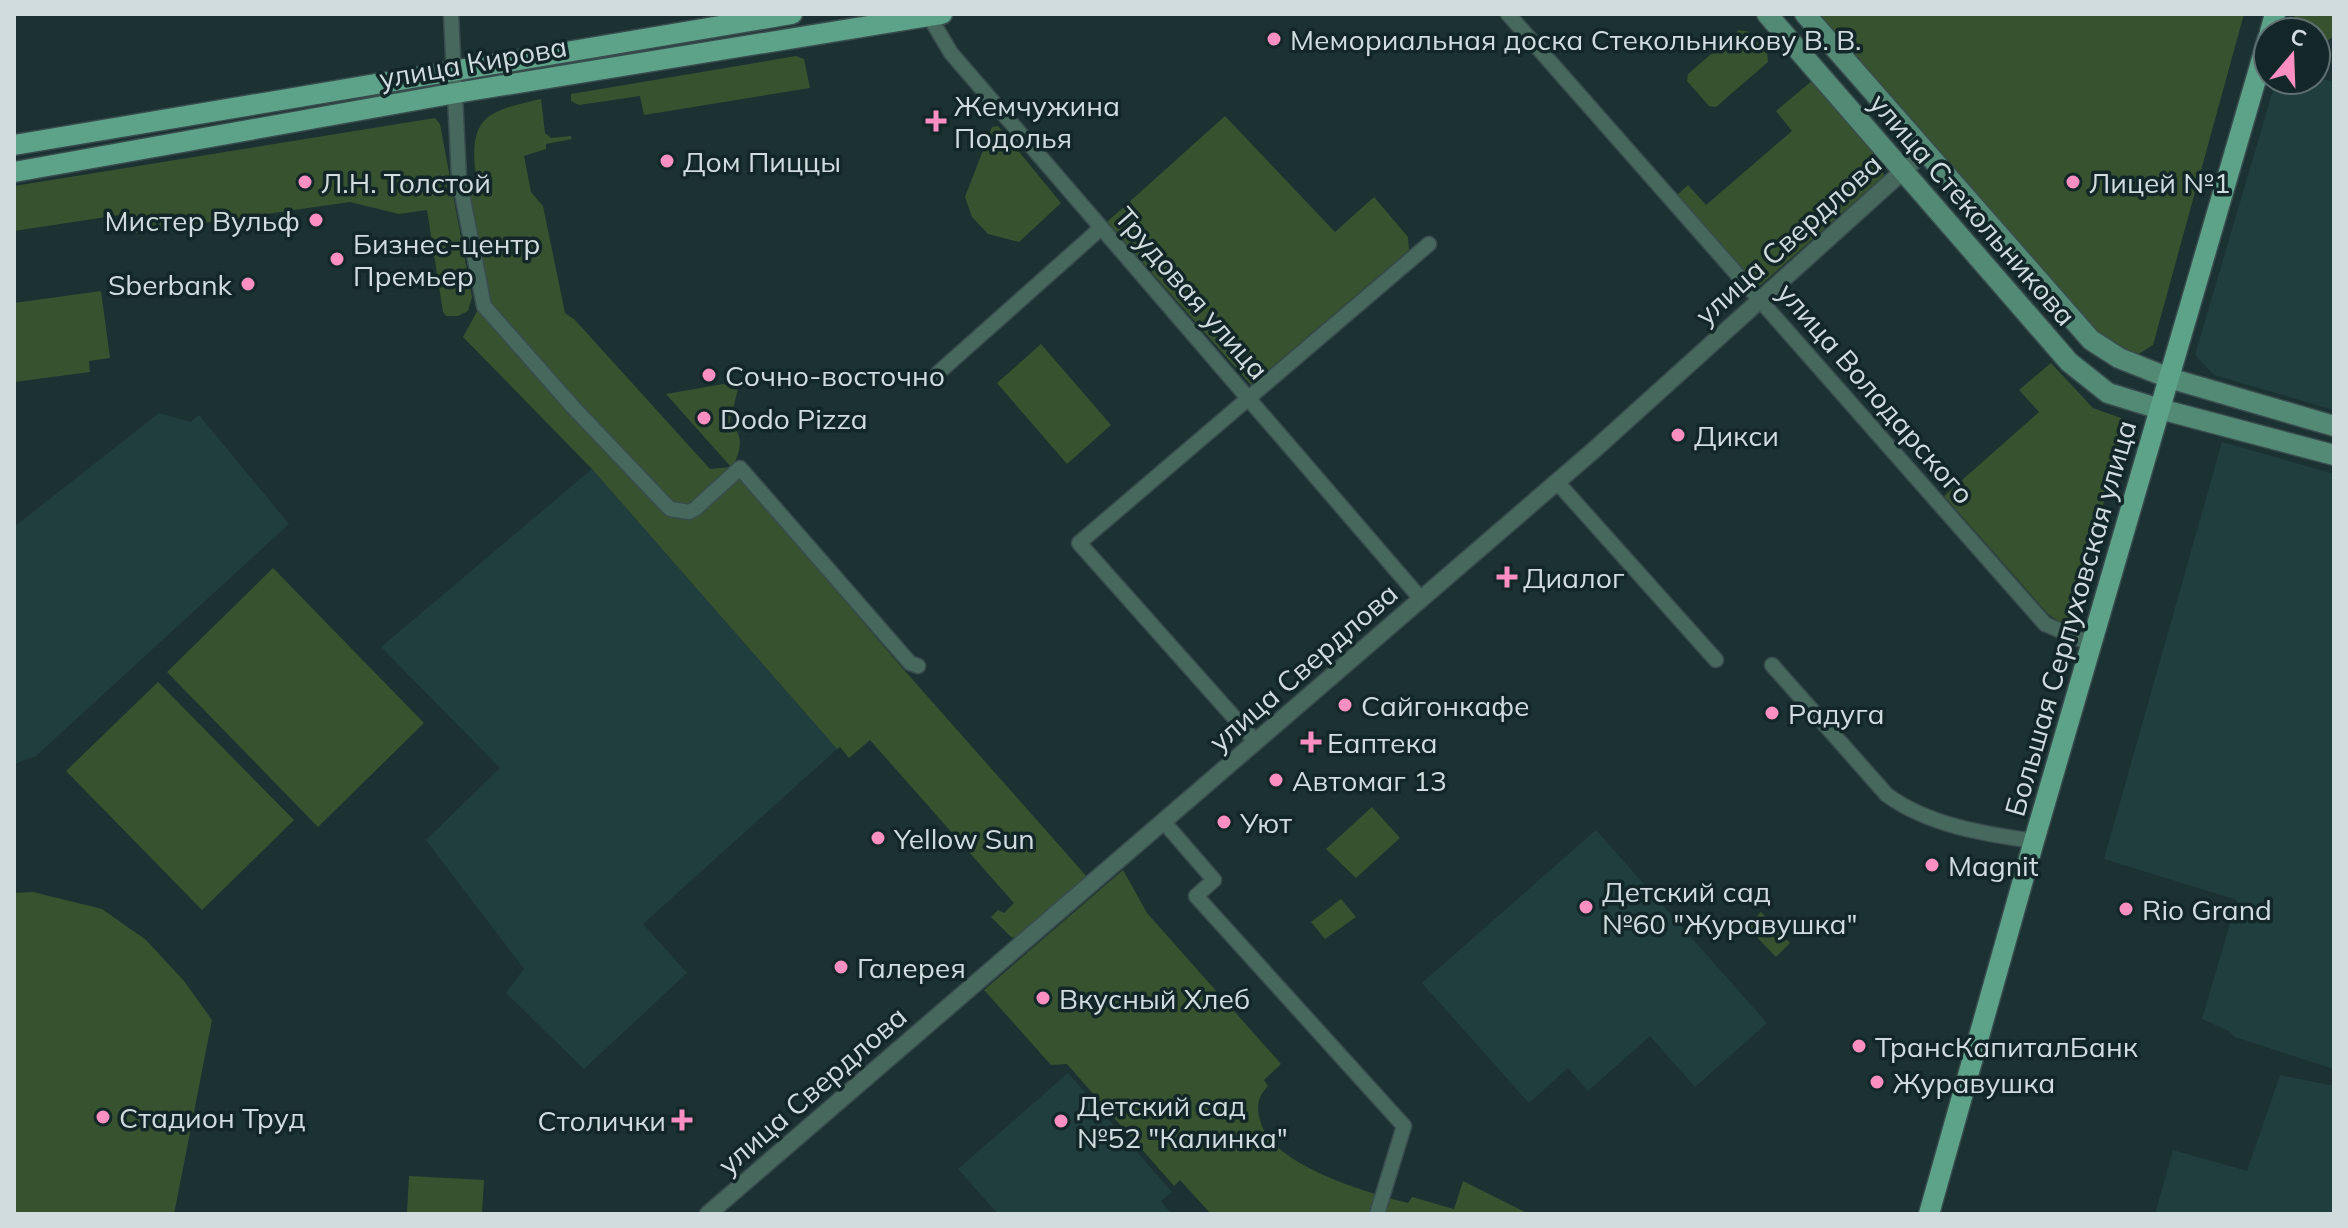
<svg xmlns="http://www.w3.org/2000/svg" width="2348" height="1228" font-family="Mulish,sans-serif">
<rect width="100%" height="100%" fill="#1c3132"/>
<path fill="#213e3f" d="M2316,77L2334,82V410L2214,375L2195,355L2276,80H2316Z
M159,413L190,422L199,415L289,524L36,756L14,764V527Z
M2222,442L2334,474V1069L2235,1037L2229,1031L2202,1019L2237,900L2104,859Z
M592,469L837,749L643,924L687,973L584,1069L506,993L524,969L426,840L500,768L381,647Z
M1596,830L1767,1023L1695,1087L1650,1036L1588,1091L1568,1068L1529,1103L1422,983Z
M1068,1073L1172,1192L1161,1201L1170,1212L1168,1214H998L958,1169Z
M2280,1075L2334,1086V1214H2155L2173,1150L2247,1171Z"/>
<path fill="#37522f" d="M1816,14H2244L2153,345L2137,355L2120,353L2078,318Z
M2295,14H2334V36L2316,49V32H2290Z
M1739,30L1749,32L1767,53L1768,62L1716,107L1709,106L1687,81L1688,74Z
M796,56L804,59L810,88L644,115L640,96L579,105L571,101V94Z
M1813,80L1879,155L1884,176L1755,290L1674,198L1688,185L1706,205L1792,131L1776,111Z
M541,99L545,133L551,138L571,136L572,139L546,144V149L524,156L531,192L543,206L565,313L575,320L710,469L731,467L666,394L723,384L738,389L729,424C746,434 740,452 732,468L897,662L1088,878L1016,938L1011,937L991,917L998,910L1004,913L1014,903L870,740L849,758L840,747L837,749L592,469L463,337L487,293L468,185L469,180L476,177C468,116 487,111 541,99Z
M1225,116L1335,232L1374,197L1408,237L1409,250L1251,385L1107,222Z
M435,118L440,124L472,297L468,311L458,316H446L443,312L427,210L399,214L350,202L127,234L126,214L14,231V186Z
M998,126L1061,203L1019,242L988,234L972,217L965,197L992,127Z
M101,291L110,358L89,361L90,372L14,382V303Z
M1041,344L1111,425L1067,464L997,383Z
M2051,363L2093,408L2121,418L2126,427L2067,627L2048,614L1944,496L2039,412L2019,390Z
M273,568L424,723L318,827L167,672Z
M158,682L294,820L202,910L66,771Z
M1372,807L1400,838L1356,878L1326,849Z
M1123,870L1147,913L1281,1064L1264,1080L1268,1086C1258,1096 1256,1106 1260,1120C1270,1165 1368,1193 1408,1203L1412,1197L1454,1209L1463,1181L1529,1214H1211L1180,1180L1174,1186L1067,1064L1051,1065L984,990Z
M33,892L102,909L146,940L184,981L212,1020L174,1214H14V893Z
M1341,899L1356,917L1325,939L1311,922Z
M1761,912L1790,943L1776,957L1746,926Z
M409,1176L484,1180L482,1214L407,1213Z"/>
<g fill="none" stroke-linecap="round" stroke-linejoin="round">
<defs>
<path id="minor" d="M451,14L459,178L484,306L573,407L670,509L689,512L695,509L740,468L910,663L918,666
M1508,14L2045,624L2091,644
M929,16L951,53L1421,599
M938,373L1101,228
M1557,482L1716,660
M1772,665L1887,795C1928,825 1984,834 2034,841
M1256,742L1079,543L1429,244
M1163,821L1214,880L1196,896L1404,1126L1377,1214"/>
<path id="tertiary" d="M708,1214L1594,450L1924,152"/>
<path id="secondary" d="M1767,14L2069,362L2108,393L2160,409L2334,455
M1805,14L2091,340L2119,358L2169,378L2334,426"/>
<path id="primary" d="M2270,32L2275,14
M14,145L792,14
M14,172L456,93L942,14
M1929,1214L2034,841L2268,38"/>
</defs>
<use href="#minor" stroke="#394c4d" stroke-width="17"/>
<use href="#tertiary" stroke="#394c4d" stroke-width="19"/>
<use href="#secondary" stroke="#394c4d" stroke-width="23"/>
<use href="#primary" stroke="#394c4d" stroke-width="23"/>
<use href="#minor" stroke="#47685c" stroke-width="14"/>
<use href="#tertiary" stroke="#47685c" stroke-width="16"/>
<use href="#secondary" stroke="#538a76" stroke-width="20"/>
<use href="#primary" stroke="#5ca38a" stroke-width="20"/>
</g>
<g fill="#fc8fc1" stroke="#132728" stroke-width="3">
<circle cx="1274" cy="39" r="8"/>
<path d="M932 109h8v8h8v8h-8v8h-8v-8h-8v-8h8z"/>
<circle cx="667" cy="161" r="8"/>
<circle cx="305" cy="182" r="8"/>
<circle cx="2073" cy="182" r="8"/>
<circle cx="316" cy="220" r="8"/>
<circle cx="337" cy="259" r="8"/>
<circle cx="248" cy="284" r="8"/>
<circle cx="709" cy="375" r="8"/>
<circle cx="704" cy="418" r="8"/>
<circle cx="1678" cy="435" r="8"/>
<path d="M1503 565h8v8h8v8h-8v8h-8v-8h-8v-8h8z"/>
<circle cx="1345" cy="705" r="8"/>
<circle cx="1772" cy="713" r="8"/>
<path d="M1307 730h8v8h8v8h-8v8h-8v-8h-8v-8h8z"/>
<circle cx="1276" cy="780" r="8"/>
<circle cx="1224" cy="822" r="8"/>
<circle cx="878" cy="838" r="8"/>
<circle cx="1932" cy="865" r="8"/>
<circle cx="1586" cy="907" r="8"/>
<circle cx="2126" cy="909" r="8"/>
<circle cx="841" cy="967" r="8"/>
<circle cx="1043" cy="998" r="8"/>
<circle cx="1859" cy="1046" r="8"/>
<circle cx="1877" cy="1082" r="8"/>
<circle cx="103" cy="1117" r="8"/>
<path d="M678 1108h8v8h8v8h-8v8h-8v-8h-8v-8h8z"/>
<circle cx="1061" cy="1121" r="8"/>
</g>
<g text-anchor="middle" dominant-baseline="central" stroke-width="7" stroke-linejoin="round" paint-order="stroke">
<g font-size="28" fill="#d0dcdd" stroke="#132728" text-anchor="start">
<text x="1290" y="39">Мемориальная доска Стекольникову В. В.</text>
<text x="954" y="105">Жемчужина<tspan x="954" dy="32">Подолья</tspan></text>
<text x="683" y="161">Дом Пиццы</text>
<text x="321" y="182">Л.Н. Толстой</text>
<text x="2089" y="182">Лицeй №1</text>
<text x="300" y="220" text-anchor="end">Мистер Вульф</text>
<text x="353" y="243">Бизнес-центр<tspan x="353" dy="32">Премьер</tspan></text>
<text x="232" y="284" text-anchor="end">Sberbank</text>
<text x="725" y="375">Сочно-восточно</text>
<text x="720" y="418">Dodo Pizza</text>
<text x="1694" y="435">Дикси</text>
<text x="1523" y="577">Диалог</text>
<text x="1361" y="705">Сайгонкафе</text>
<text x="1788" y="713">Радуга</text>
<text x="1327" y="742">Еаптека</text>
<text x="1292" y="780">Автомаг 13</text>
<text x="1240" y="822">Уют</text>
<text x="894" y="838">Yellow Sun</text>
<text x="1948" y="865">Magnit</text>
<text x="1602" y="891">Детский сад<tspan x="1602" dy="32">№60 "Журавушка"</tspan></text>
<text x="2142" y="909">Rio Grand</text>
<text x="857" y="967">Галерея</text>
<text x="1059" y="998">Вкусный Хлеб</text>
<text x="1875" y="1046">ТрансКапиталБанк</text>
<text x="1893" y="1082">Журавушка</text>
<text x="1077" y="1105">Детский сад<tspan x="1077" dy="32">№52 "Калинка"</tspan></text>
<text x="119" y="1117">Стадион Труд</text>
<text x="666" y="1120" text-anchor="end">Столички</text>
</g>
<g font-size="28" fill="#d0dcdd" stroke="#132728">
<text transform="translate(473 62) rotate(-10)">улица Кирова</text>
<text transform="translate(1973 209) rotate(49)">улица Стекольникова</text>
<text transform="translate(1788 239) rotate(-42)">улица Свердлова</text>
<text transform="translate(1192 293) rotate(49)">Трудовая улица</text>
<text transform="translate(1876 393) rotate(49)">улица Володарского</text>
<text transform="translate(2070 618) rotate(-74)">Большая Серпуховская улица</text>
<text transform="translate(1303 667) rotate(-41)">улица Свердлова</text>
<text transform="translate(812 1090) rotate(-41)">улица Свердлова</text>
</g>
</g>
<rect width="2348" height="1228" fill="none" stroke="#d0dcdd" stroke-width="32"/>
<g transform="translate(2292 56) rotate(19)"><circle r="38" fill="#132728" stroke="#5f6f70" stroke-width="2"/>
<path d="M0-6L14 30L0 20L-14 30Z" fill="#fc8fc1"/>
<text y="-12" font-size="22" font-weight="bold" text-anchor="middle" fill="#d0dcdd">С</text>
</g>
</svg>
